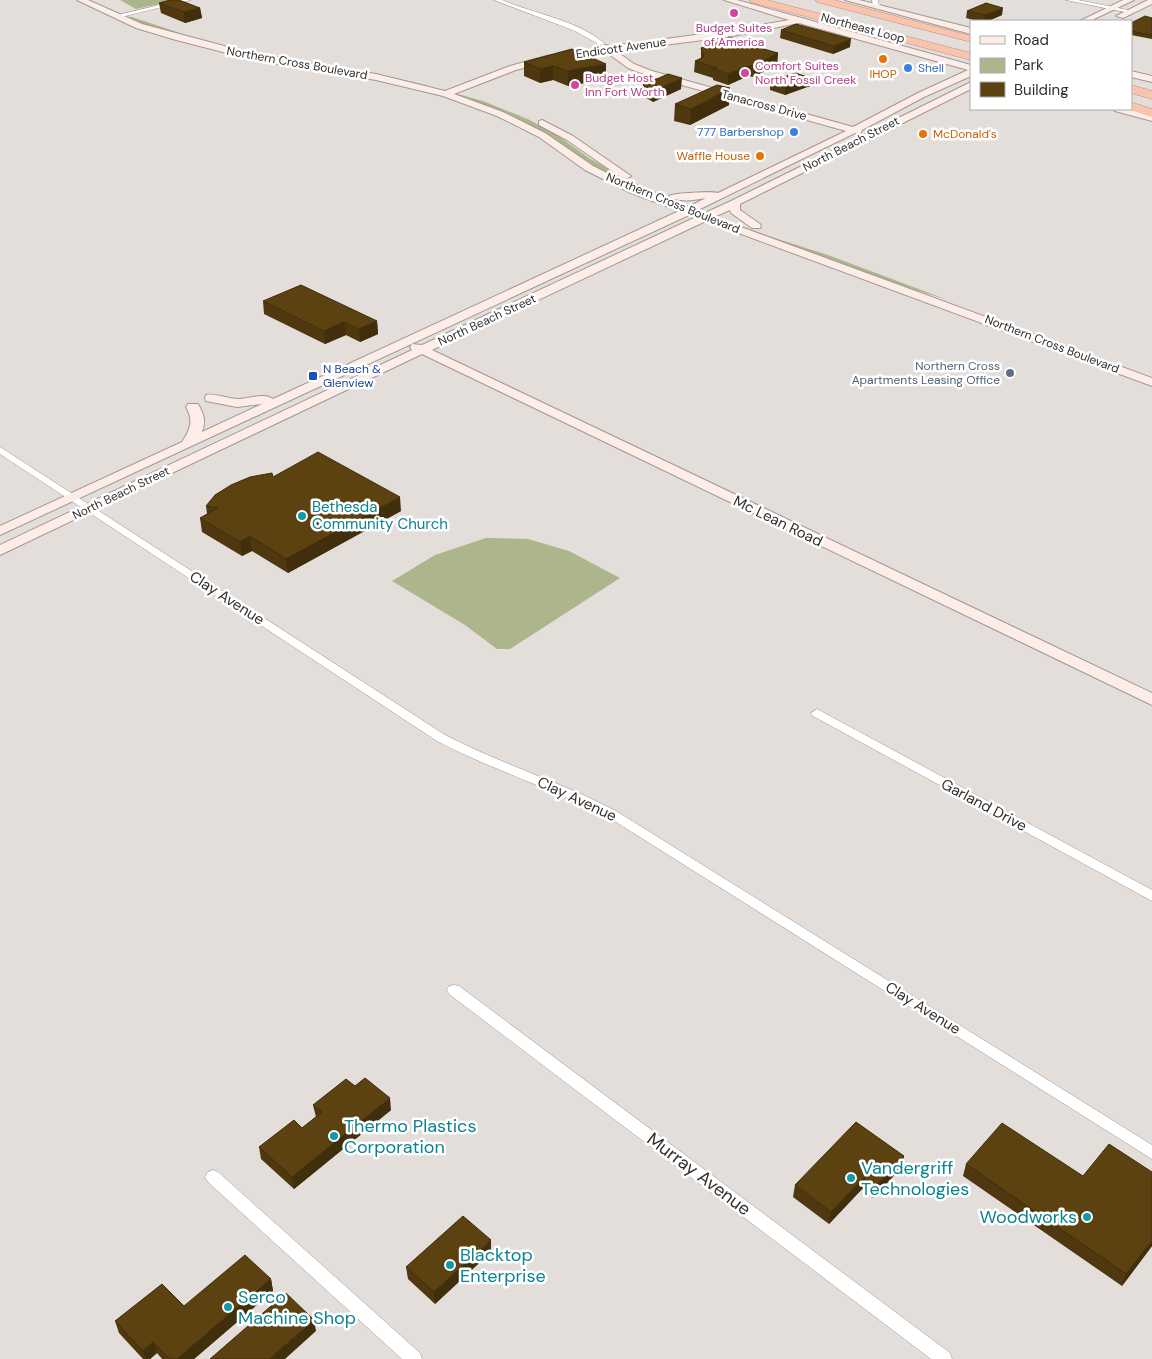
<svg xmlns="http://www.w3.org/2000/svg" width="1152" height="1359" font-family="'DM Sans',sans-serif">
<rect width="100%" height="100%" fill="#e4dedb"/>
<path fill="#adb58c" d="M120,0H177L136,9Z
M126,17H132L192,37L242,50L386,76L431,86L280,61L142,25Z
M454,93L483,101L530,120L561,138L589,158L624,178L683,204L610,175L592,167L553,139Z
M765,235L828,255L948,300L899,285L761,236Z
M486,538L528,539L569,551L620,578L510,649H497L465,625L392,581L435,555Z"/>
<g fill="none" stroke-linecap="round" stroke-linejoin="round">
<defs>
<path id="street" d="M180,0H191L117,18L114,16Z
M494,0H502C535,14 578,20 605,44L600,45L575,31Z
M872,0H878V3L882,7V9H878L873,5Z
M1066,0H1078L1133,11L1130,13Z
M0,447L445,735C501,764 561,782 616,811L1152,1145V1159L608,817C552,788 492,770 437,741L0,454Z
M817,709L1152,890V901L813,716L811,713Z
M454,985L459,986L950,1353L952,1359H931L449,994L447,990L449,986Z
M213,1170L218,1172L420,1353L422,1359H402L208,1182L205,1177L208,1172Z"/>
<path id="secondary" d="M77,0H88L142,24L258,55L376,74L445,91L510,66L546,56L601,48V44L610,46L727,31L789,20L724,0H737L971,65V76L924,97L862,130L861,133H855L698,210L705,213L731,201L971,82V89L740,204V210L760,224L761,226L760,228H752L731,213L730,210L714,217L1152,378V386L706,221L432,350L1152,693V705L422,354L0,555V545L412,350L410,347L412,344L422,345L696,217L689,215L0,535V526L182,442C190,430 194,421 186,407L188,404H198C204,414 206,421 202,432L262,404L237,407L206,401L205,398L206,395C217,393 227,399 238,399C249,399 265,392 273,399L679,211L631,193L585,170L539,137L497,116L443,96L376,80L258,61L176,40L136,28ZM799,23L968,70L918,93L853,127L652,71L634,64L616,51L727,37ZM606,52L628,68L646,75L846,131L718,193C713,191 672,193 669,196C677,203 696,200 706,198L688,207L639,189L593,166L545,133L503,112L454,94L516,70L547,62Z
M845,0H859L971,28V34Z
M1123,0H1134L1090,21H1080Z
M1148,0H1152V4L1123,18L1116,16Z
M1131,71L1152,76V82L1131,77Z
M1113,109H1128L1152,115V121L1115,111Z
M542,120L573,136L631,176L626,179L622,178L567,140L539,125V121Z"/>
<path id="highway" d="M750,0H767L971,53V60L751,2Z
M816,0H834L971,36V42L817,2Z
M1131,85L1152,91V99L1131,93Z
M1131,102L1152,109V117L1127,109H1131Z"/>
</defs>
<use href="#street" stroke="#9f9996" stroke-width="1"/>
<use href="#secondary" stroke="#9f9996" stroke-width="2"/>
<use href="#highway" stroke="#b39081" stroke-width="1"/>
<use href="#street" fill="#fff" fill-rule="evenodd"/>
<use href="#secondary" fill="#fdede6" fill-rule="evenodd"/>
<use href="#highway" fill="#f9c4ad" fill-rule="evenodd"/>
</g>
<path fill="#4f380f" d="M159,3L200,8L202,18L185,23L161,13Z
M967,11L1002,15L988,21H977L966,18Z
M1152,18V39L1131,35V23Z
M781,30L850,47L833,54L780,38Z
M745,44L778,53L777,64L754,77L748,76L728,85L713,80V78L694,72L695,61L701,58V48Z
M572,49L606,79L568,86L553,80L540,83L524,76V62Z
M811,78L810,86L785,95L770,90V82Z
M643,85L681,89L653,102L643,96Z
M675,104L729,105L690,125L674,121Z
M263,301L377,321L378,334L360,342L346,335L325,344L264,314Z
M273,477L401,511L288,573L252,551L242,556L202,532L200,518L207,514L206,506Z
M355,1086L391,1110L294,1189L261,1159L259,1147L302,1128L316,1117L313,1105Z
M904,1156L901,1168L873,1198L862,1189L829,1224L793,1197L795,1185Z
M966,1164L1152,1246L1122,1286L963,1176Z
M491,1252L435,1304L408,1279L406,1267Z
M271,1279L273,1291L194,1359H162L157,1353L150,1359H143L119,1333L115,1321L184,1306Z"/>
<path fill="#402e0c" d="M200,8L202,18L185,23L184,12Z
M1003,8L1002,15L988,21H984L985,15Z
M851,39L850,47L833,54L834,46Z
M778,53L777,64L754,77V66Z
M606,64V79L568,86V71Z
M553,66V80L540,83V69Z
M749,66L748,76L728,85V74Z
M682,78L681,89L653,102V91Z
M811,78L810,86L785,95V87Z
M730,88L729,105L690,125L691,109Z
M377,321L378,334L360,342L359,329Z
M344,322L346,335L325,344L324,331Z
M400,497L401,511L288,573L286,559Z
M250,536L252,551L242,556L240,542Z
M390,1098L391,1110L294,1189L292,1177Z
M904,1156L901,1168L873,1198L876,1186Z
M864,1178L862,1189L829,1224L831,1212Z
M491,1240V1252L435,1304L434,1292Z
M1152,1241V1246L1122,1286L1126,1274Z
M271,1279L273,1291L194,1359H177Z
M314,1320L316,1331L285,1359H269Z
M153,1342L157,1353L150,1359H145L143,1351Z"/>
<path fill="#5c4111" stroke="#402e0c" d="M170,0H179L200,8L184,12L159,3Z
M986,3L1003,8L985,15L967,11Z
M1145,16L1152,18V35L1131,31V23Z
M796,24L851,39L834,46L781,30Z
M729,37L745,42L742,43L778,53L754,66H749L728,74L713,69L717,68L695,61L704,57L701,48Z
M572,49L606,64L568,71L553,66L540,69L524,62Z
M795,73L811,78L785,87L770,82Z
M668,74L682,78L653,91L643,85Z
M717,85L730,88L691,109L675,104Z
M301,285L377,321L359,329L344,322L324,331L263,301Z
M318,452L400,497L286,559L250,536L240,542L200,518L218,508L206,506L215,495L231,485L250,477L272,473L273,477Z
M365,1078L390,1098L292,1177L259,1147L294,1120L302,1128L322,1112L313,1105L346,1079L355,1086Z
M856,1122L904,1156L876,1186L864,1178L831,1212L795,1185Z
M1002,1123L1083,1176L1109,1144L1152,1172V1241L1126,1274L966,1164Z
M463,1216L491,1240L434,1292L406,1267Z
M245,1255L271,1279L177,1359H170L153,1342L143,1351L115,1321L162,1284L184,1306Z
M286,1293L314,1320L269,1359H210Z"/>
<g fill="#d1479c" stroke="#fff" stroke-width="2">
<circle cx="734" cy="13" r="5"/>
<circle cx="745" cy="73" r="5"/>
<circle cx="575" cy="85" r="5"/>
</g>
<g fill="#e8710a" stroke="#fff" stroke-width="2">
<circle cx="883" cy="59" r="5"/>
<circle cx="923" cy="134" r="5"/>
<circle cx="760" cy="156" r="5"/>
</g>
<g fill="#3f7fe0" stroke="#fff" stroke-width="2">
<circle cx="908" cy="68" r="5"/>
<circle cx="794" cy="132" r="5"/>
</g>
<circle fill="#5c6f8a" stroke="#fff" stroke-width="2" cx="1010" cy="373" r="5"/>
<rect fill="#1a4fb4" stroke="#fff" stroke-width="2" x="308" y="371" width="10" height="10" rx="2.5"/>
<g fill="#0f9aa8" stroke="#fff" stroke-width="2">
<circle cx="302" cy="516" r="5"/>
<circle cx="334" cy="1136" r="5"/>
<circle cx="851" cy="1178" r="5"/>
<circle cx="1087" cy="1217" r="5"/>
<circle cx="450" cy="1265" r="5"/>
<circle cx="228" cy="1307" r="5"/>
</g>
<g text-anchor="middle" dominant-baseline="central" stroke-width="5" stroke-linejoin="round" paint-order="stroke">
<g font-size="12" fill="#b23c85" stroke="#fff" text-anchor="start">
<text x="734" y="28" text-anchor="middle">Budget Suites<tspan x="734" dy="14">of America</tspan></text>
<text x="755" y="66">Comfort Suites<tspan x="755" dy="14">North Fossil Creek</tspan></text>
<text x="585" y="78">Budget Host<tspan x="585" dy="14">Inn Fort Worth</tspan></text>
</g>
<g font-size="12" fill="#312f2e" stroke="#fff">
<text transform="translate(863 28) rotate(15)">Northeast Loop</text>
<text transform="translate(621 48) rotate(-8)">Endicott Avenue</text>
<text transform="translate(297 63) rotate(10)">Northern Cross Boulevard</text>
<text transform="translate(764 105) rotate(15)">Tanacross Drive</text>
<text transform="translate(851 144) rotate(-27)">North Beach Street</text>
<text transform="translate(673 203) rotate(22)">Northern Cross Boulevard</text>
<text transform="translate(487 320) rotate(-25)">North Beach Street</text>
<text transform="translate(1052 344) rotate(21)">Northern Cross Boulevard</text>
<text transform="translate(121 493) rotate(-26)">North Beach Street</text>
</g>
<g font-size="12" fill="#366cbe" stroke="#fff" text-anchor="start">
<text x="918" y="68">Shell</text>
<text x="784" y="132" text-anchor="end">777 Barbershop</text>
</g>
<g font-size="12" fill="#c56008" stroke="#fff">
<text x="883" y="74">IHOP</text>
<text x="933" y="134" text-anchor="start">McDonald's</text>
<text x="750" y="156" text-anchor="end">Waffle House</text>
</g>
<g font-size="12" fill="#4e5e75" stroke="#fff" text-anchor="end">
<text x="1000" y="366">Northern Cross<tspan x="1000" dy="14">Apartments Leasing Office</tspan></text>
</g>
<g font-size="12" fill="#164399" stroke="#fff" text-anchor="start">
<text x="323" y="369">N Beach &amp;<tspan x="323" dy="14">Glenview</tspan></text>
</g>
<g font-size="15" fill="#0d838f" stroke="#fff" text-anchor="start">
<text x="312" y="507">Bethesda<tspan x="312" dy="17">Community Church</tspan></text>
</g>
<g font-size="15" fill="#312f2e" stroke="#fff">
<text transform="translate(778 521) rotate(26)">Mc Lean Road</text>
<text transform="translate(227 598) rotate(33)">Clay Avenue</text>
<text transform="translate(577 799) rotate(25)">Clay Avenue</text>
<text transform="translate(984 805) rotate(28)">Garland Drive</text>
<text transform="translate(923 1008) rotate(32)">Clay Avenue</text>
</g>
<g font-size="18" fill="#0d838f" stroke="#fff" text-anchor="start">
<text x="344" y="1126">Thermo Plastics<tspan x="344" dy="21">Corporation</tspan></text>
<text x="861" y="1168">Vandergriff<tspan x="861" dy="21">Technologies</tspan></text>
<text x="1077" y="1217" text-anchor="end">Woodworks</text>
<text x="460" y="1255">Blacktop<tspan x="460" dy="21">Enterprise</tspan></text>
<text x="238" y="1297">Serco<tspan x="238" dy="21">Machine Shop</tspan></text>
</g>
<g font-size="18" fill="#312f2e" stroke="#fff">
<text transform="translate(699 1174) rotate(37)">Murray Avenue</text>
</g>
</g>
<rect x="970" y="20" width="162" height="90" fill="#ffffff" stroke="#adacab"/>
<rect x="980" y="36" width="25" height="8" fill="#fdede6" stroke="#adacab"/>
<text x="1014" y="45" font-size="15" fill="#312f2e">Road</text>
<rect x="980" y="58" width="25" height="15" fill="#adb58c" stroke="#adacab"/>
<text x="1014" y="70" font-size="15" fill="#312f2e">Park</text>
<rect x="980" y="82" width="25" height="15" fill="#5c4111" stroke="#adacab"/>
<text x="1014" y="95" font-size="15" fill="#312f2e">Building</text>
</svg>
